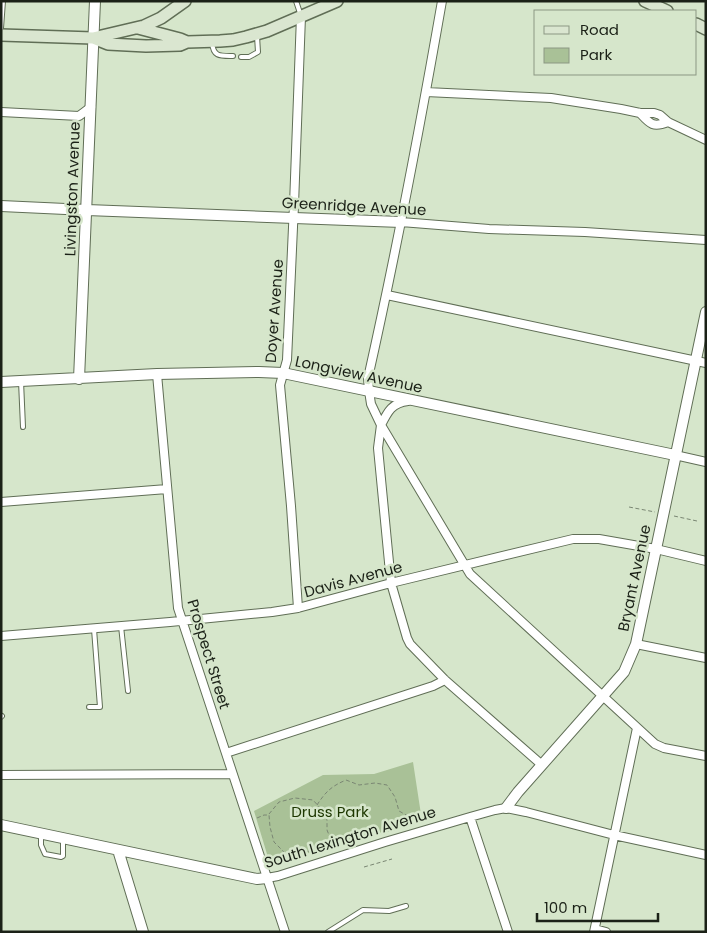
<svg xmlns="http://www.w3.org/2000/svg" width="707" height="933" font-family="Poppins,sans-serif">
<rect width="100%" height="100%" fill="#d6e6cb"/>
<path fill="#a9c197" d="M413,762L422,821L270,864L254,811L323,775L374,774Z"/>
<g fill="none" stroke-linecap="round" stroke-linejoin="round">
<defs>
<path id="service" d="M296,1L301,16
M1,28L3,1
M212,42C213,57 220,56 233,56
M241,57H249L258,52L257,36
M21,381L23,427
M121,626L128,691
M89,707H100L94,629
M1,717L2,716
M41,834V845L45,854L61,857L63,856V839
M328,932L363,910L389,911L406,906"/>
<path id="minor" d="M442,1C420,127 396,253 368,378L369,391L371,404L381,425L378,448L391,583L407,638L410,644L445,680L542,765
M426,92L551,98L621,109L640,113H654L660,115L668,122L706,140
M1,112L79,116L91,107
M640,113C650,124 653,128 668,122
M401,222L489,229L585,232L706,240
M387,295L706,363
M157,374L178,608L285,932
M408,401C392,403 388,411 381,425L470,574L655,744L664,748L706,756
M675,455L706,462
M1,502L167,489
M298,608L291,506L280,385L287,360L294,205L301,16
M1,636L170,622L272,612L298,608L391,583L573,539H599L656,549L706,561
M636,644L706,658
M226,753L433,686L445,680
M1,775L232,774
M470,817L508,932
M267,878L278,876L385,842L470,817L495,810L506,808L526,812L614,835L706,855
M595,929L606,932
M594,932L637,728"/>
<path id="tertiary" d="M1,206L87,210L401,222
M79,379L95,1
M1,382L157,374L259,372L283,373L675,455
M506,808L518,792L624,672L636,644L706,312
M1,825L257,879L267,878
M118,850L143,932"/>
<path id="secondary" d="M645,1L667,11
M696,24L706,29
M138,28L180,39L187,42
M1,35L93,38L144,26L161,18L185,1
M93,38L108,44L146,46L180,45L187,42L220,41L233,40L246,37L267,31L337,1"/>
</defs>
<use href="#service" stroke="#606e56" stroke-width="6"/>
<use href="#minor" stroke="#606e56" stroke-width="10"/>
<use href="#tertiary" stroke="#606e56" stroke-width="12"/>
<use href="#secondary" stroke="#606e56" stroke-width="14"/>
<path stroke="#7a8673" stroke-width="1" stroke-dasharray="4 2.5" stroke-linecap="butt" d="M629,507L655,512
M674,516L697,521
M317,805C326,791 332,786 346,780L359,785L375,783L387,785L395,797L399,811L408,816L411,826
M269,814L279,802L295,798L313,800L322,810L327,820V830L333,845
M257,818L264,815H269L270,827L274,842L287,855L300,852L322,850L388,831L400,829
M270,859L274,863L280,862L287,855
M364,867L392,859"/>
<use href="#service" stroke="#fff" stroke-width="4"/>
<use href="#minor" stroke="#fff" stroke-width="8"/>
<use href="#tertiary" stroke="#fff" stroke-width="10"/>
<use href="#secondary" stroke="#dae6d0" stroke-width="11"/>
</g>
<g text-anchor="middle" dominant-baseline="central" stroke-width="5" stroke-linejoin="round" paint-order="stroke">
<g font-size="15" fill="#1b2117" stroke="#d6e6cb">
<text transform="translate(72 189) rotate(-88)">Livingston Avenue</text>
<text transform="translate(354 206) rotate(3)">Greenridge Avenue</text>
<text transform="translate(274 311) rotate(-86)">Doyer Avenue</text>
<text transform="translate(359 374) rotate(12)">Longview Avenue</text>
<text transform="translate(634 578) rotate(-78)">Bryant Avenue</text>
<text transform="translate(353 579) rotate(-15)">Davis Avenue</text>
<text transform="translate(209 654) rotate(73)">Prospect Street</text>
<text transform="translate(350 837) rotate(-17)">South Lexington Avenue</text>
</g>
<g font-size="15" fill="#1d3700" stroke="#d6e6cb">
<text x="330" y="811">Druss Park</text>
</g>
</g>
<rect width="707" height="933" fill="none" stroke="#1b2117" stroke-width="5"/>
<rect x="534" y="10" width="162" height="65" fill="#d6e6cb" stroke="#8b9783"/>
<rect x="544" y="26" width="25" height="8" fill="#dae6d0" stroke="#8b9783"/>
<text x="580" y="35" font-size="15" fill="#1b2117">Road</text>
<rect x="544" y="48" width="25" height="15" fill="#a9c197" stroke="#8b9783"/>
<text x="580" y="60" font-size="15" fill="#1b2117">Park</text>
<path d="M537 913v8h121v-8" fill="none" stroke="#1b2117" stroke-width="2.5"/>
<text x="544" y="913" font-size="15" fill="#1b2117" stroke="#d6e6cb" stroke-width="4" paint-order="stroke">100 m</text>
</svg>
